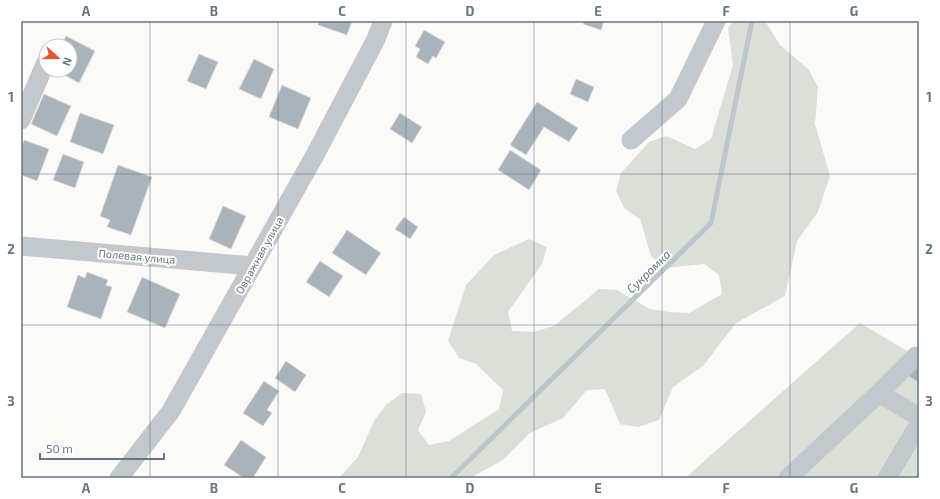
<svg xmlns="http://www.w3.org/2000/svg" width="940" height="499" font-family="'Exo 2',sans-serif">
<rect width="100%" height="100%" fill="#fafaf8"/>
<path fill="#dadfd7" d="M734,21H765L780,45L809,70L818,87L815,124L830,176L818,212L797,241L785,296L736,323L703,366L673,387L659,420L638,427L620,424L605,389L587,390L563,418L530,433L503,460L470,478H339L358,457L374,421L386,405L402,393L421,394L426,412L418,430L429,445L449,441L499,409L503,390L476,364L459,358L448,341L466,285L494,255L529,239L547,247L542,264L508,312L512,331L533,332L554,326L599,289L617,290L650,309L669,312L689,313L722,294L719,275L704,264L665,268L651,256L640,219L624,208L616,191L621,173L649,142L666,136L695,149L711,139L733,65L728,28Z
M860,323L919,358V478H685Z"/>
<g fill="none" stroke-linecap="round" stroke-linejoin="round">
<path stroke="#bbc7cb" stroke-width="5" d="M451,478L711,223L752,21"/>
</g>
<path fill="#aab3b9" stroke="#dcdcda" d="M319,21H352L347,35L318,25Z
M584,21H604L601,30L583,24Z
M424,30L445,42L436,58L433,56L428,64L416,57L420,49L415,46Z
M66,36L95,51L79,83L59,72L61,70H70V46H61Z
M199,54L218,62L206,89L187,81Z
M254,59L274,69L261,99L239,89Z
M576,79L594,87L588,102L570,94Z
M282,85L311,98L298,129L269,117Z
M44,94L71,106L57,136L31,124Z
M537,102L578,128L569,142L544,127L526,155L510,145Z
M80,113L114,125L103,154L70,142Z
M400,113L422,127L412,143L390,129Z
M24,140L49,149L37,181L21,175V148Z
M510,150L541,170L529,190L498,170Z
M63,154L84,162L75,188L53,180Z
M118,165L152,177L131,235L107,227L110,220L100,216Z
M223,206L246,216L231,249L209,239Z
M404,217L418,227L410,239L395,229Z
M347,230L381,253L366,275L332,253Z
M320,261L343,276L329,297L306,282Z
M87,272L108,280L106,285L112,287L101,319L67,307L78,275L85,278Z
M142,277L180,294L165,328L127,312Z
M919,351V383L905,374Z
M286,361L306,375L295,392L275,378Z
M264,381L279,391L267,410L272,413L263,426L243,413Z
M241,440L266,457L253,478H244L224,465Z"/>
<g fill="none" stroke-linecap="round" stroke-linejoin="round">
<path stroke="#c3c8cc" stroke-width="19" d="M21,120L46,62
M631,140L678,99L716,21
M21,246L253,266
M879,393L916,356
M119,478L171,411L315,155L376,39L383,21
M788,478L879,393L919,417
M887,478L919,424"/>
</g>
<path fill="none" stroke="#657683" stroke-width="1" stroke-opacity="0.55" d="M150,21V478M278,21V478M406,21V478M534,21V478M662,21V478M790,21V478M21,174H919M21,325H919"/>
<g text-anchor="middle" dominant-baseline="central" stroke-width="4" stroke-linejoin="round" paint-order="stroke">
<g font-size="11" fill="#657683" stroke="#fff">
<text transform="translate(259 255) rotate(-61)">Овражная улица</text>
<text transform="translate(137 256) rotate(5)">Полевая улица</text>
</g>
<g font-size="12" font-style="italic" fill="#60757c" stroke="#fff">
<text transform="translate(648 271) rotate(-44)">Сукромка</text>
</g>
</g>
<rect width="940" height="499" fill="none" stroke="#ffffff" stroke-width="44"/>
<g transform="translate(58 58) rotate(111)"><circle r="19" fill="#ffffff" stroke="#c1c8cd"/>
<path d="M0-3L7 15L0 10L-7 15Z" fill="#e4572e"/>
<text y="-6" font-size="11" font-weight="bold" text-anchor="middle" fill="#657683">N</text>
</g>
<path d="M40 453v6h124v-6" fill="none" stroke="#657683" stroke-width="2"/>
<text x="46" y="453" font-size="12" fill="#657683" stroke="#ffffff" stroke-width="3" paint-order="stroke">50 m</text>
<rect x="22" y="22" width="896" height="455" fill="none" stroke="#657683" stroke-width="1.5"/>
<g font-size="13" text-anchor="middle" font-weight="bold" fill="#657683">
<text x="86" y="16">A</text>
<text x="214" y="16">B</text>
<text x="342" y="16">C</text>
<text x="470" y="16">D</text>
<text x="598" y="16">E</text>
<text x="726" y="16">F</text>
<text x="854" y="16">G</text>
<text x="11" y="102">1</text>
<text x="929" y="102">1</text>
<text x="11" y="254">2</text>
<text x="929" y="254">2</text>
<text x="11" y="406">3</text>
<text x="929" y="406">3</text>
<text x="86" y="493">A</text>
<text x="214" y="493">B</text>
<text x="342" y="493">C</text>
<text x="470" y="493">D</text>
<text x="598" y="493">E</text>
<text x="726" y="493">F</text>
<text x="854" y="493">G</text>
</g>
</svg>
